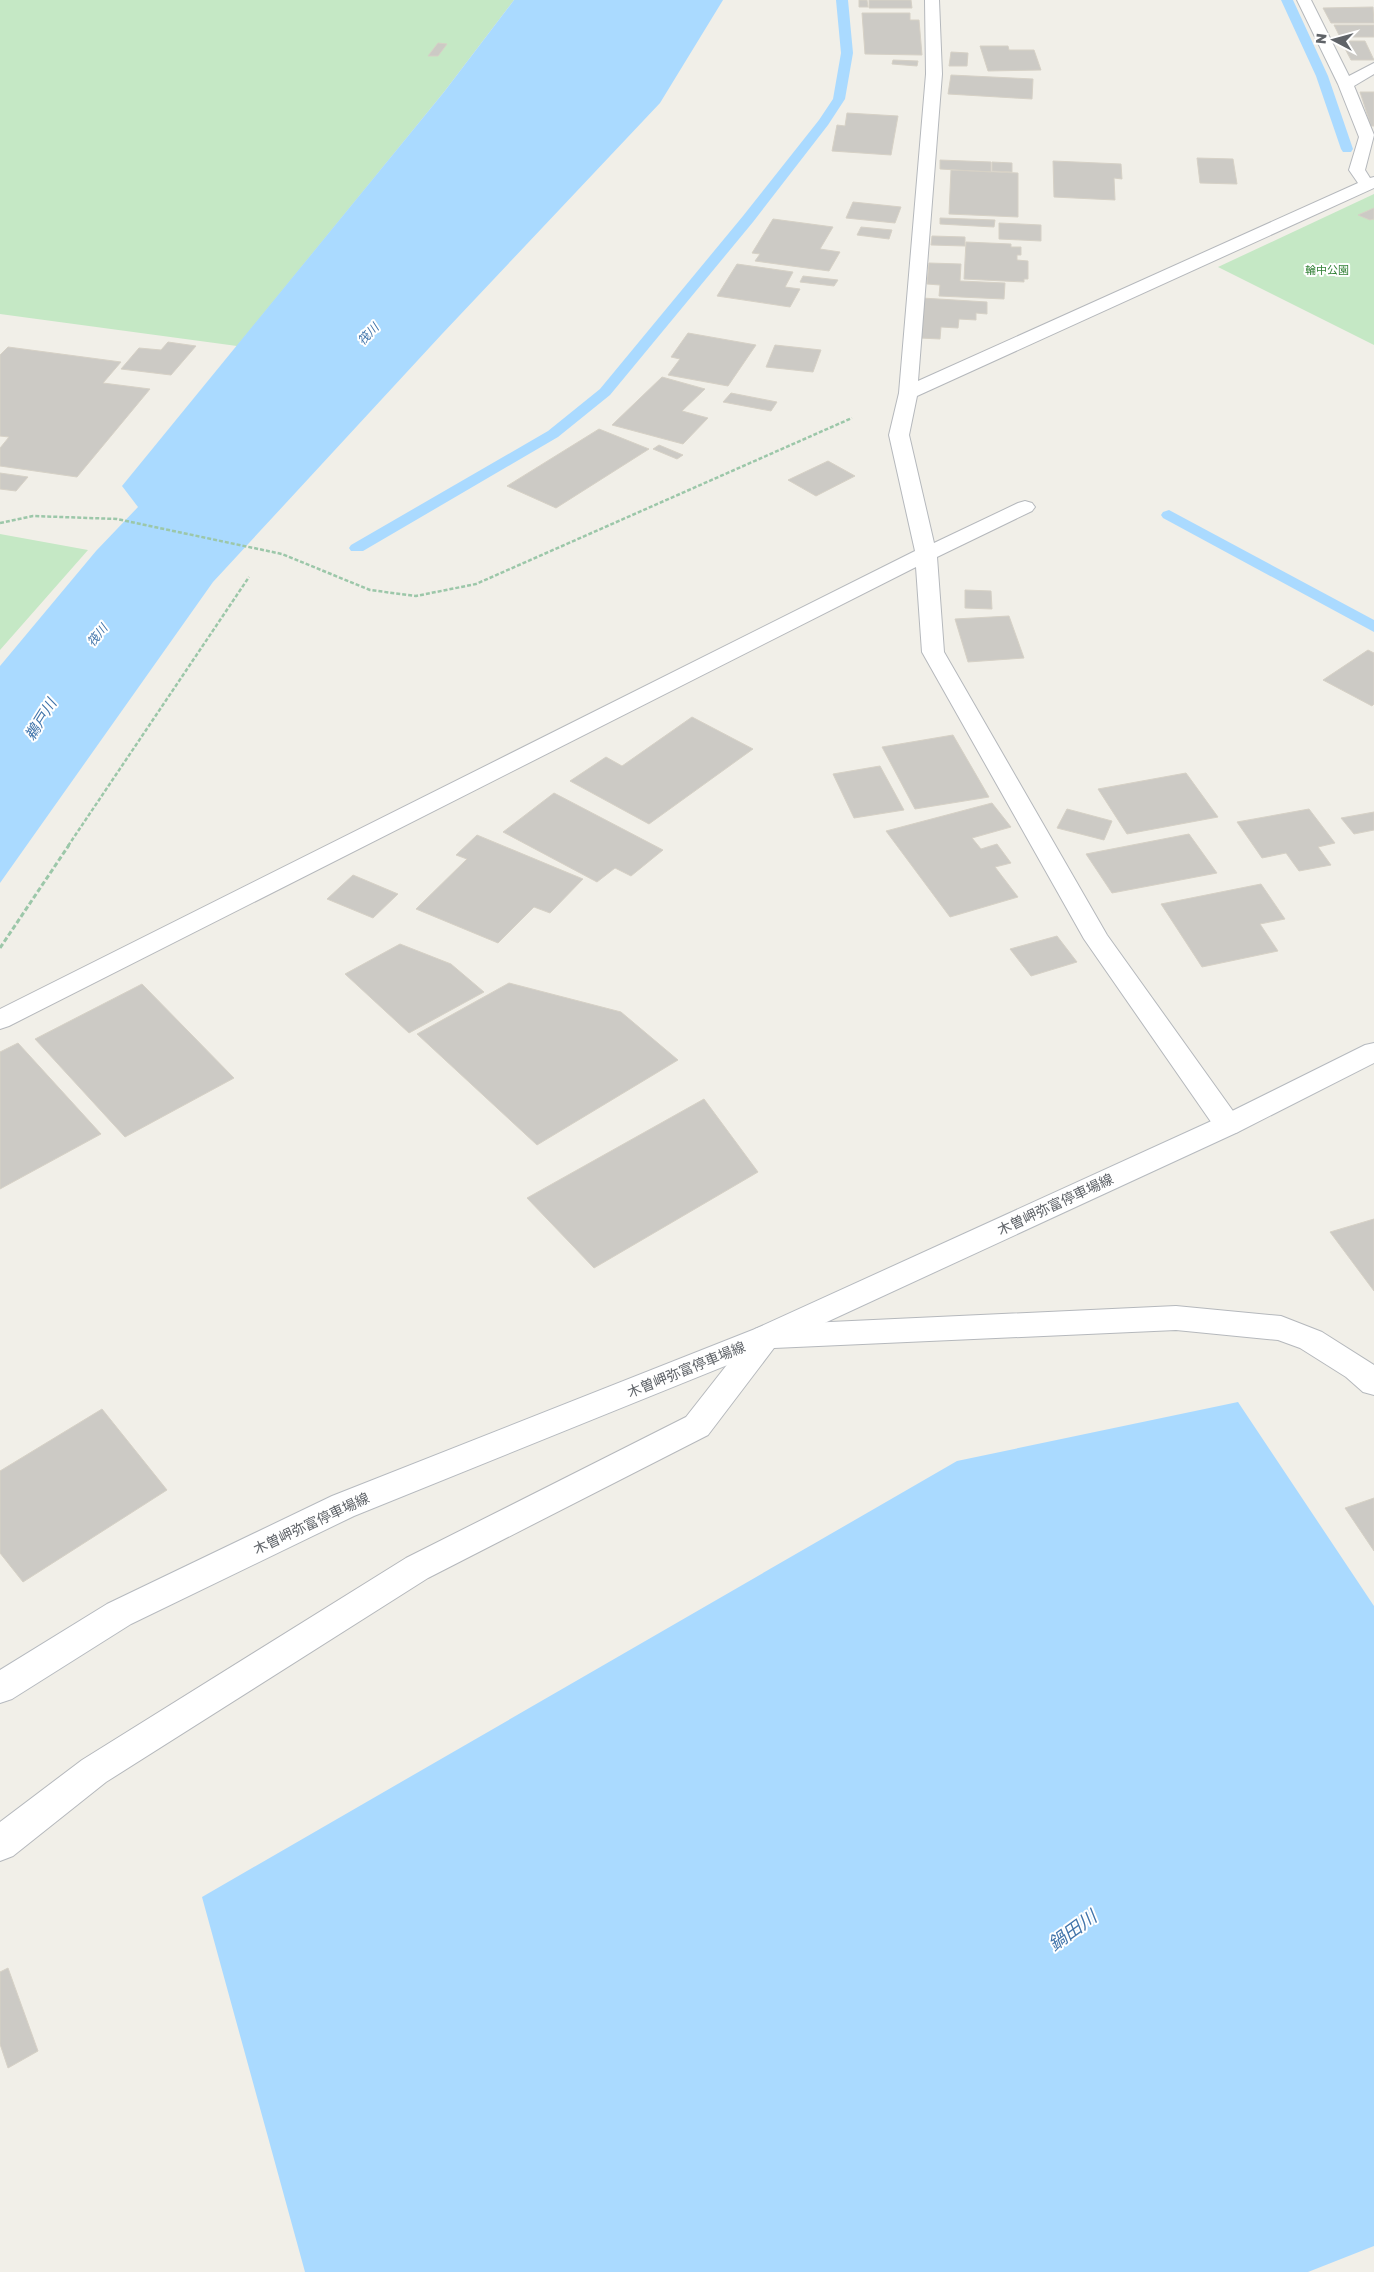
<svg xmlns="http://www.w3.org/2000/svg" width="1374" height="2272" font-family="'Golos Text','Noto Sans JP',sans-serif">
<rect width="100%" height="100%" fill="#f1efe8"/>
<path fill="#c5e8c5" d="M0,0H514L444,92L237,346L0,314Z
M1374,194V345L1218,267Z
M0,534L88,550L0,650Z"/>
<path fill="#aadaff" d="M514,0H723L660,103L442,334L213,582L0,883V666L96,551L138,507L122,486L444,92Z
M1238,1402L1374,1606V2246L1308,2272H305L202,1897L957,1461Z"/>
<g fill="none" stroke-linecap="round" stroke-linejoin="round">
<path fill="#aadaff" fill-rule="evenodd" d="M836,0H848L853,53L845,99L828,125L753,222L610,395L558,437L363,551H351L349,548L351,545L548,431L600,389L743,216L819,120L833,99L841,53Z
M1281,0H1293L1328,76L1353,149L1351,152H1343L1341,149L1316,76Z
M1169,510L1374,620V632L1163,518L1161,515L1163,512Z"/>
</g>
<path fill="#cccac5" stroke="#d6d1c6" d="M859,0H867L868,7H859Z
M869,0H911L912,8H869Z
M1373,7L1374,23H1331L1323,8Z
M862,13H910V20H919L922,55L865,54Z
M1334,25H1374V37H1340Z
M1341,41H1365L1374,60H1351Z
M438,43L447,44L438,56H428Z
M980,46H1008L1009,50H1034L1041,70L988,71Z
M951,52L968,53L967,66H949Z
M893,60L918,61L917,66L892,64Z
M951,75L1033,79L1032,99L948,94Z
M1360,92H1374V126H1371Z
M847,113L898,116L891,155L832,151L837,125L845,126Z
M1197,158L1233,159L1237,184L1200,183Z
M940,160L991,162V172L940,169Z
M1053,161L1121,164L1122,179L1114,178L1115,200L1054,197Z
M992,162L1012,163V172L992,171Z
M951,170L1018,173V217L949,214Z
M853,202L901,207L895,223L846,218Z
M1374,208V219L1370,220L1358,215Z
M940,218L995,220L994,227L940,224Z
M773,219L833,227L820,249L840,252L829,271L755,261L760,254L752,253Z
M999,223L1041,225V241L999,239Z
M861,227L892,230L889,239L857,235Z
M932,236L965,237V246L931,245Z
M966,242L1011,244V247H1021V255H1017V260L1028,261V279H1024V282L964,279Z
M929,263L961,264L960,281L1005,283L1004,299L939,296L940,285L927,284Z
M737,264L793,272L785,287L800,289L790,307L717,296Z
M803,276L838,280L834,286L800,282Z
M922,298L987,302V314L976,313V320L959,319L958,328L941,327L940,339L920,338Z
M688,333L756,345L728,386L668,375L680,359L671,357Z
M168,342L196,346L171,375L121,369L139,348L161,350Z
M775,345L821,350L813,372L766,367Z
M8,347L121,362L103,383L150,389L77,477L0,466V448L9,437L0,436V355Z
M662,377L705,389L682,411L708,418L683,444L612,425Z
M731,393L777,402L771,411L723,402Z
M599,429L649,449L556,508L507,486Z
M659,445L683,455L677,459L653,449Z
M828,461L855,476L816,496L788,480Z
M0,473L28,477L16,491L0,489Z
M965,590L991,591L992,609L965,608Z
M1009,616L1024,658L968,662L955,619Z
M1368,650L1374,653V704L1372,706L1323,680Z
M692,717L753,749L649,824L570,781L606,757L622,766Z
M953,735L989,797L915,809L882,747Z
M880,766L904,810L854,818L833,774Z
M1186,773L1218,817L1127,834L1098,789Z
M554,793L663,850L631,876L615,868L597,882L503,832Z
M992,803L1011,827L972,838L981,849L997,844L1011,863L995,867L1018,897L950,917L886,831Z
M1067,809L1112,821L1104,840L1057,828Z
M1309,809L1335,843L1318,847L1331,865L1299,871L1286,853L1262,858L1237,822Z
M1374,812V830L1354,834L1341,818Z
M1189,834L1217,873L1112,893L1086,854Z
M477,835L583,879L550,913L534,907L498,943L416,909L467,859L456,855Z
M353,875L398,894L373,918L327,899Z
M1261,884L1285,919L1260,924L1278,951L1202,967L1161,904Z
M1057,936L1077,962L1031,976L1010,949Z
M400,944L451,964L484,992L409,1033L345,974Z
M509,983L621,1012L678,1060L537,1145L417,1034Z
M142,984L234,1078L125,1137L35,1039Z
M18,1043L101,1134L0,1189V1052Z
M704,1099L758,1172L594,1268L527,1198Z
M1374,1219V1291L1330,1232Z
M102,1409L167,1490L23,1582L0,1553V1471Z
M1374,1498V1551L1345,1508Z
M8,1968L38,2051L8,2068L0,2044V1972Z"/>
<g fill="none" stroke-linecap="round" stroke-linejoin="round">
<defs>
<path id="minor" d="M925,0H939L942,74L918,381L1358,183L1349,170L1359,137L1338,84L1297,0H1311L1349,76L1374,63V74L1354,86L1374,135L1365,170L1370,178L1374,177V188L917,396L909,435L934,543L1018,503L1025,501L1032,503L1035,507L1032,511L937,557L944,652L1107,935L1238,1118L1242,1125L1238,1132L1228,1135L1218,1132L1084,939L922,652L916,567L9,1026L0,1029V1009L915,551L889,435L899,393L926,74Z
M1176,1306L1281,1316L1322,1332L1374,1365V1395L1363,1392L1346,1377L1300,1348L1278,1340L1176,1330L774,1348L708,1435L428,1578L106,1782L13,1856L0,1861V1822L82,1760L406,1558L686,1417L755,1329L766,1325Z"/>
<path id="secondary" d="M1374,1043V1063L1238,1132L777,1345L354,1516L131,1624L12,1699L0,1703V1670L107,1604L332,1496L755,1329L1218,1118L1365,1045Z"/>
</defs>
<use href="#minor" stroke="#b5b8bc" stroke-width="2"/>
<use href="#secondary" stroke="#b6babf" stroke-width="2"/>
<path stroke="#9cc7a9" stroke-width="2.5" stroke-dasharray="4 2" stroke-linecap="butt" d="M0,523L33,516L117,519L282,554L370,590L416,596L476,584L852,418
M68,846L249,577"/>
<path stroke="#9cc7a9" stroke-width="3" stroke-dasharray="5 2.5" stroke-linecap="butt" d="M0,948L69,845"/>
<use href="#minor" fill="#fff" fill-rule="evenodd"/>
<use href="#secondary" fill="#fff" fill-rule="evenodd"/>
</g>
<g text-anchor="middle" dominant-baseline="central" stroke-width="4" stroke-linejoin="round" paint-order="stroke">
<g font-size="11" fill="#348238" stroke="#fff">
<text x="1327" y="269">輪中公園</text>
</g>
<g font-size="12" font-style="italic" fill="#4174aa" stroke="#fff">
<text transform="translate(368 334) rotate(-47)">筏川</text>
<text transform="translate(97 635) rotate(-51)">筏川</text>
</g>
<g font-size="14" fill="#5f6368" stroke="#fff">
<text transform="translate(1055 1204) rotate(-25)">木曽岬弥富停車場線</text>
<text transform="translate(686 1369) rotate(-22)">木曽岬弥富停車場線</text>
<text transform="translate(311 1523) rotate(-25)">木曽岬弥富停車場線</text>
</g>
<g font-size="15" font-style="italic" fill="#4174aa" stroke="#fff">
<text transform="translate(40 719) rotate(-58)">鵜戸川</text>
</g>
<g font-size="18" font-style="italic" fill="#4174aa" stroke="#fff">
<text transform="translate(1072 1930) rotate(-36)">鍋田川</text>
</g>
</g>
<g transform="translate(1334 40) rotate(276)" stroke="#ffffff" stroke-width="4" paint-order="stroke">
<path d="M0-4L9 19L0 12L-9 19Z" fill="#5f6368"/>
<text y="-8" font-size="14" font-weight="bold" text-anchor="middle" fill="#5f6368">N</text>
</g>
</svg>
